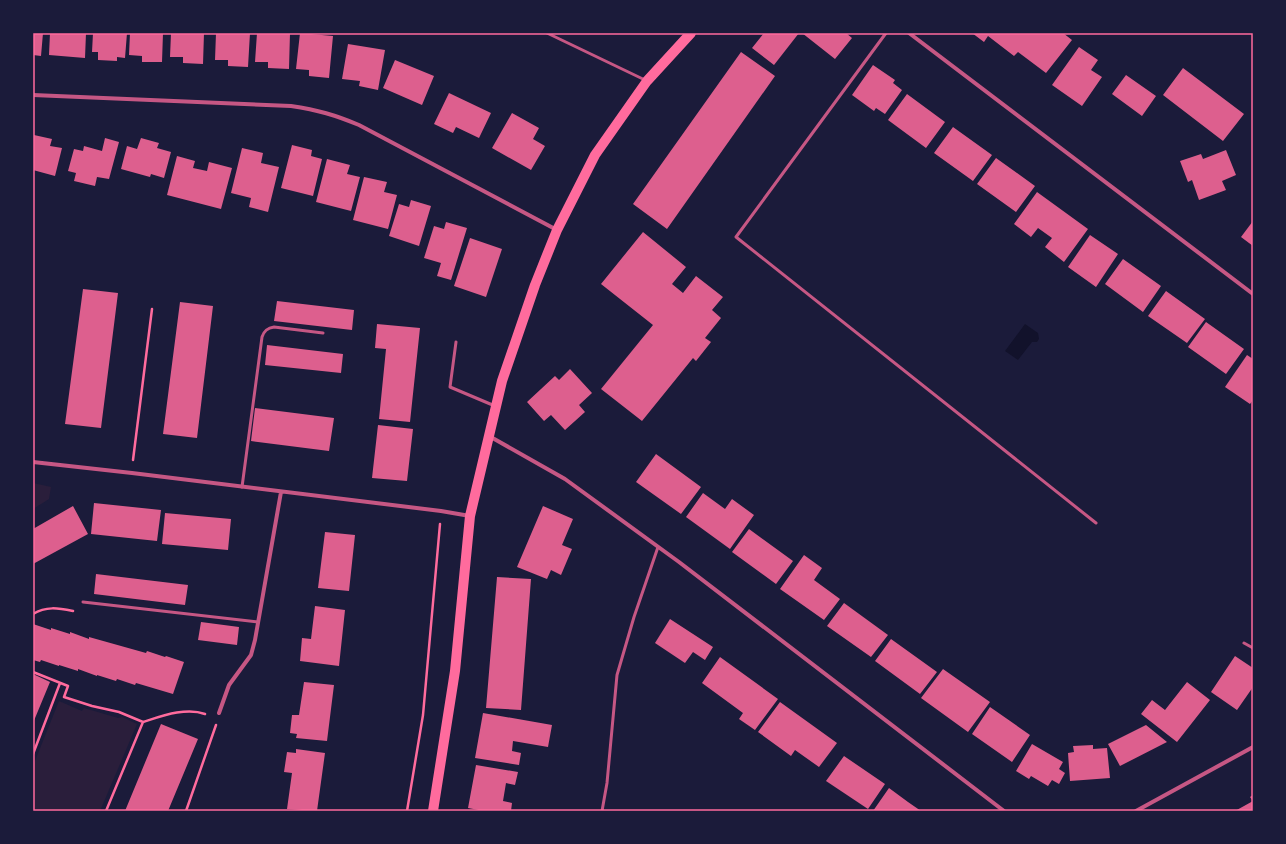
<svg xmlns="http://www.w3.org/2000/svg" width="1286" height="844" font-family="'Alegreya Sans',sans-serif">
<rect width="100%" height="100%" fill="#1b1b3a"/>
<path fill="#2a1e3b" d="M33,483L51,487L49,499L33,509Z
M59,701L82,711L84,708L118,718L122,717L137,724L100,811H33V766Z"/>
<path fill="#12122b" d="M1025,324L1038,333L1039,339L1037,342H1032L1018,360L1005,351Z"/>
<path fill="#dd5f8e" d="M33,33H43L41,56L33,55Z
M50,33H86L85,58L49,55Z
M93,33H127L125,58L117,57V61L98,60V52H92Z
M130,33H163L162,62H142V56L129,55Z
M171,33H204L203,64L183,63V57H170Z
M216,33H250L248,67L228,66V60H215Z
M257,33H290L289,69L268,68V62H255Z
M300,33L333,36L329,78L309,76V70L296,69Z
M764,33H799L774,65L752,48Z
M802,33H846L852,38L835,59Z
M972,33H1063L1072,40L1046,73L1018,52L1014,56L988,36L984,42Z
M348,44L385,50L378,90L359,86L360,81L342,79Z
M1079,47L1098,60L1091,70L1102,77L1082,106L1052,85Z
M741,52L775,76L667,229L633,204Z
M395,60L434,76L422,105L383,88Z
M873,65L895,80L893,83L902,90L885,114L876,108L874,111L852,95Z
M1183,68L1244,114L1223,141L1163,95Z
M1126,75L1156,96L1142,116L1112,94Z
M449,93L491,113L479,138L456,127L453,133L434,124Z
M907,94L945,122L926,148L888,120Z
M512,113L539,128L533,139L545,146L531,170L492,148Z
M953,127L992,155L973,181L934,153Z
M34,135L52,139L50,146L62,148L55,176L33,170V141Z
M105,138L119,142L109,179L97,177L95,186L74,181L76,173L68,171L74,149L83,151L84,146L102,151Z
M141,138L159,143L157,148L171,152L164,178L151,174L150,177L121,169L127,146L137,149Z
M292,145L312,150L311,156L322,159L313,196L281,188Z
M242,148L263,153L261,163L279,167L268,212L249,207L251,198L231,193Z
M1226,150L1236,175L1222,181L1226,190L1199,200L1192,180L1188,182L1180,161L1201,154L1203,159Z
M177,156L195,161L193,168L207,171L209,162L232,168L221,209L167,195Z
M996,158L1035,186L1016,212L977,184Z
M327,159L350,165L347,174L360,177L351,211L316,202Z
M364,177L387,182L384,192L397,195L388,229L353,220Z
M1037,192L1088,229L1064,262L1045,247L1052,238L1038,228L1031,237L1014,224Z
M411,200L431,206L419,246L389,236L399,204L409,207Z
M1253,221V246L1241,237Z
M446,222L467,228L451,280L437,276L441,263L424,258L434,226L444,229Z
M643,232L686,267L672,284L683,293L696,276L723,297L712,310L721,318L705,338L711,342L696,361L693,358L642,421L601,389L653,325L601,284Z
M1090,235L1118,254L1096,287L1068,267Z
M470,238L502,249L486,297L454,286Z
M1123,259L1161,286L1143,312L1105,284Z
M83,289L118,293L101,428L65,424Z
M1166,291L1205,319L1187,343L1148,316Z
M277,301L354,310L352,330L274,321Z
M180,302L213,306L197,438L163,434Z
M1206,322L1244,349L1226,374L1188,347Z
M377,324L420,328L410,422L379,419L386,349L375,348Z
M267,345L343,354L341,373L265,365Z
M1247,355L1253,359V400L1250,404L1225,387Z
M570,369L592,393L579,405L585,412L565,430L551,415L544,421L527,402L555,376L559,380Z
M255,408L334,418L329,451L251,441Z
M378,425L413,429L407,481L372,478Z
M656,454L701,487L681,514L636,482Z
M703,493L725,509L732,499L754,515L730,549L686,517Z
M94,503L161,510L157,541L91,534Z
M73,506L88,534L33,564V529Z
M543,506L573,519L562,545L572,549L561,575L551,570L547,579L517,567Z
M165,513L231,519L228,550L162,544Z
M749,529L793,561L776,584L732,552Z
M325,532L355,535L349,591L318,588Z
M804,555L822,568L814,580L840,599L824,620L780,589Z
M96,574L188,585L185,605L94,594Z
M497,577L531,579L521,710L486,708Z
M844,603L888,635L871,657L827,626Z
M315,606L345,610L339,666L300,661L302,638L311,639Z
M670,619L713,647L705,660L693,652L685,663L655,643Z
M201,622L239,627L237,645L198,640Z
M33,624L51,630V628L70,634V632L89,639V637L146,653L147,651L165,657L166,656L184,662L173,694L136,683L135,685L117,679L116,681L97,675V676L78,669V671L59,665V666L41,660L40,662L33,660Z
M891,639L937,672L920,694L875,661Z
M1235,656L1253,668V687L1237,710L1211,692Z
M720,657L778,699L755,730L739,719L743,713L702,683Z
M943,669L990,702L968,732L921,698Z
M33,674L50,682L33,723Z
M304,682L334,685L327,741L296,738L297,734L290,733L292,715H299Z
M1187,682L1210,700L1177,742L1141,714L1152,700L1165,710Z
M780,702L837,743L819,767L795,750L791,756L758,732Z
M990,707L1030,735L1012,762L972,734Z
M483,713L552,725L548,747L513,741L512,751L521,753L519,765L475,758Z
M161,724L198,739L168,811H125Z
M1146,725L1167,742L1120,766L1108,744Z
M1032,744L1063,762L1059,769L1065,773L1059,784L1052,780L1048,786L1031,776L1029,779L1016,771Z
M1093,745V749L1107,748L1110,778L1070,781L1068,753L1074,752L1073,746Z
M296,749L325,753L317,811L287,809L292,773L284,772L287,752L296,753Z
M844,756L885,784L868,809L826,781Z
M476,765L518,772L515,785L506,783L503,801L512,803L511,811H484L468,808Z
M889,788L908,802L921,811H873Z
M1253,795V811H1235L1253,801L1250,797Z"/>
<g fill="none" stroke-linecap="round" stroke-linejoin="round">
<path stroke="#ff6b9d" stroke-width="2.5" d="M133,460L152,309
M33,614C46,606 58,608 73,611
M33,672L68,686L64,697L92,706L119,712L143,722L106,811
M143,722C162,716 186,707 205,714
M33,754L60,683
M186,811L216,725
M407,811L423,715L440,524"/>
<path stroke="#c65784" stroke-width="3" d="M547,33L645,80
M886,33L736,237L1096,523
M456,342L450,387L495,406
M242,487L262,337C264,331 267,328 274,327L323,333
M83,602L258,622
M1244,643L1253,648
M602,811L607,783L617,675L634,617L658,547"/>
<path stroke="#c65784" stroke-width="4" d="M909,33L1253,294
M33,95L291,106C318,110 335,115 359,125L557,230
M489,436L565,479L679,562L1004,811
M33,462L132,473L441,511L470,516
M219,713L229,685L251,655L255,640L281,492
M1136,811L1253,747"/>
<path stroke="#ff6b9d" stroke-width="10" d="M433,811L455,671L470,516L502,381L535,285L557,230L595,155L647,81L691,33"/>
</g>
<rect width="1286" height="844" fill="none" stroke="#1b1b3a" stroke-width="68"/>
<rect x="34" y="34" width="1218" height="776" fill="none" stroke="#ff6b9d" stroke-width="1.5"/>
</svg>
